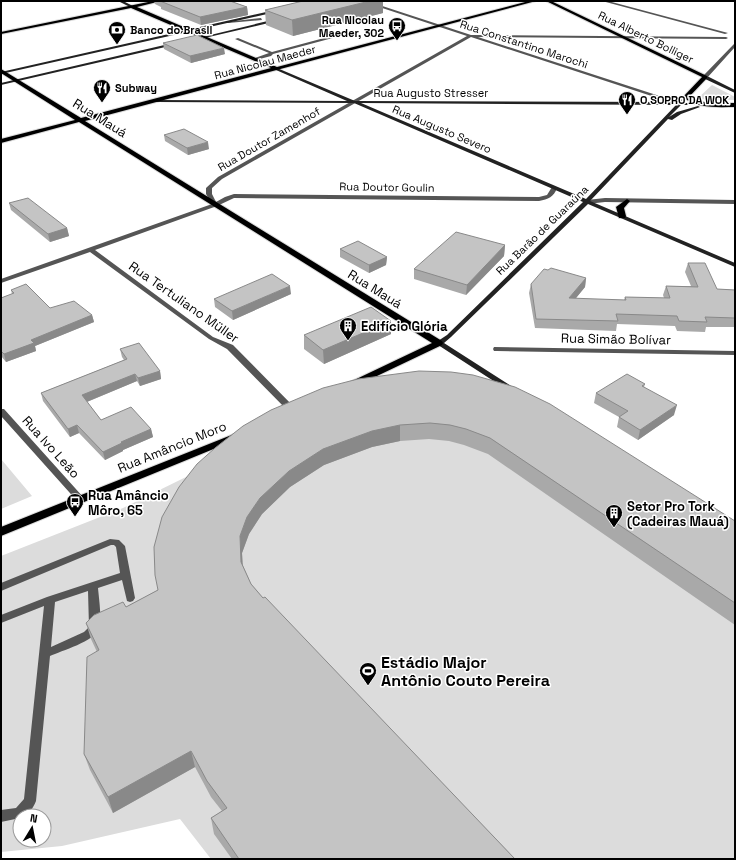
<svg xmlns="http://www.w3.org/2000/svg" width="736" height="860" font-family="'Space Grotesk',sans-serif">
<rect width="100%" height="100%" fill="#fff"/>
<path fill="#dcdcdc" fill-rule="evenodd" d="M712,85L735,97V100L697,99Z
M387,388L735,552V859H211L180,819L62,846L1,852V556L123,508L188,476ZM20,816H44V840H20Z
M1,459L32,496L1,509Z"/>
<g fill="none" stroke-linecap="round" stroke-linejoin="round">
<defs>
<path id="primary" d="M153,1H161L137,7L277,67L529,1H536L85,121L442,341L443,343L442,345L356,386H350L348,384L350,382L432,343L79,122L1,143V139L75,120L1,73V69L81,118L271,68L131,8L1,34V32Z
M546,1H551L707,76V78L689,97C704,105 719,103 735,103V107C718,107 697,109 683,97L702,77Z
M627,199L630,201L624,208L626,216L625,218H619L616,207Z
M234,434L238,435L239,437L238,439L1,536V527Z"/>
</defs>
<use href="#primary" stroke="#dbdbdb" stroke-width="2"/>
<path fill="#555" fill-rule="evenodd" d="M261,18L262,20L228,23L226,22Z
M354,30L355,32L273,54L271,56L256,60L255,58L269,53L235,39L238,38L272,52Z
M110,539L119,540L125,546L135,598L133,601L130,602L127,601L122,580L98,588C99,599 102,619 99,629C95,641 61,651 50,656L36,801C33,808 29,816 20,816V818L1,822V810L16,808L24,799L44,606L1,623V615L47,597L120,573L116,547L114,545H111L1,591V583ZM88,591L89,627L84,632L51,647L55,602Z"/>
<path fill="#555" fill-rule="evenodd" d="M361,1H367L471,35L726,37L728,38L726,39L478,37L681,103V105H679L471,37L222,179L212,188V194L216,202L225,197L234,194L539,197L547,195L552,187H556L557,188C554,197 548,199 539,201L234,198L217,206L95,250L213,337L233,345L296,409L297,411L296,413H290L227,349L209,339L90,252L1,283V279L212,204L206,194V188L218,177L467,36Z
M602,1H608L728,33L725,34Z
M734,44H735V47L707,78H703V76Z
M605,198L735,200V204L605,202L587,204L584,202L587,200Z
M494,347L735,351V355L497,351H494L493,349Z
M1,409H4L84,498L85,500L84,502H78L1,416Z"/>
<path fill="#222" fill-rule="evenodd" d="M118,1H123L135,7L132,8Z
M275,10L276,12L1,74V72Z
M276,19L277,21L196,40L194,39Z
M173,43L174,45L1,85V83Z
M277,68L355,101L678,102L686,96L688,97L683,103H708V105H681L669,117L677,112L698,106L700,107L681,114L672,120L668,119L590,201L735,263V267L588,204L451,337L444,343L516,389L515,391H509L435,343L447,335L583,202L354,103L156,102L154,101L156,100L347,101L276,70L275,69ZM361,103L676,105L586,199Z
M703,76H707L735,90V93L703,78Z"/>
<use href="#primary" fill="#000" fill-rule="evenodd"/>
</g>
<path fill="#a9a9a9" d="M154,1H230L247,7L248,15L201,25L161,9V7L155,4Z
M303,1H383V13L293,36L266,25L265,10Z
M163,43L225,54L191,63L164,49Z
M164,135L209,149L188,155L165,141Z
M9,203L67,228L69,236L50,242L11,210Z
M505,245L504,256L466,295L414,279V269Z
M340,249L387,257L386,265L369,273L340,257Z
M688,263L717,289L735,290V327H706L705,332L677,331L675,326L617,324L616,331L535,328L529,293L531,284L586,278L585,287L575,299L624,300L625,297L664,298L663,295L666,286H691L685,272Z
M11,290L50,308L92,315L94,322L35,346L36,351L6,362L1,356V298L12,294Z
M291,294L233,320L215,307L214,299Z
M391,321V334L324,364L304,349V335Z
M120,349L160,371L161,379L140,386L137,381L87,402L101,420L151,429L153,437L123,450V451L105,460L79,433L70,437L43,401L41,393L124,360L122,357Z
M358,379L735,521V625L488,454L464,445L449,441L429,439L400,441L372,447L324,465L290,487L262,514L249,534L242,553L243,566L251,584L263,598L515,859H232L214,834L211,818L222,811L211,797L195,767L113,813L90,770L84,754L97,652L91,639L86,623L126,607L158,590Z
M645,384L644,387L674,415L638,440L617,427L619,417L594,403L596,393Z"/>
<path fill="#898989" d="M370,1H383V13L293,36L292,20Z
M247,7L248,15L201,25L200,17Z
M224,48L225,54L191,63L190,56Z
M208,142L209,149L188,155L187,148Z
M67,228L69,236L50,242L48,234Z
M505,245L504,256L466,295L467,285Z
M387,257L386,265L369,273V265Z
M586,278L585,287L568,308L569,298Z
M290,286L291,294L233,320L232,311Z
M92,315L94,322L35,346L36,351L6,362L4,354L31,340Z
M391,321V334L324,364L323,350Z
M160,371L161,379L140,386L138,378Z
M135,374L137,381L84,403L82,395Z
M677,405L674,415L638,440L640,430Z
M77,425L79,433L70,437L68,429Z
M400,425V441L372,447L324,465L290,487L262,514L249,534L242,553L243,579L241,562L240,536L247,517L260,498L289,471L323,449L372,431Z
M151,429L153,437L123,450V451L105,460L103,452L121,442Z
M191,751L195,767L113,813L108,797Z"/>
<path fill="#c4c4c4" stroke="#898989" d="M160,1H230L247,7L200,17Z
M303,1H370L292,20L265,10Z
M197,35L224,48L190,56L163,43Z
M184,129L208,142L187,148L164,135Z
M28,198L67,228L48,234L9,203Z
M456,232L505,245L467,285L414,269Z
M358,241L387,257L369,265L340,249Z
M688,263H705L717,289L735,290V318L705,317L707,322L679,321L677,316L616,314L618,321L536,319L531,284L544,269L548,270L551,268L586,278L569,298L626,300L625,297L670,298L666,286L698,287Z
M272,274L290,286L232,311L214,299Z
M26,284L50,308L74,301L92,315L31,340L34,343L4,354L1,351V298L14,293L11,290Z
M371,307L391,321L323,350L304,335Z
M139,343L160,371L138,378L135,374L82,395L101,420L131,407L151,429L121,442L122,443L103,452L77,425L68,429L41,393L127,359L120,349Z
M419,371L451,372L473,375L515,387L550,404L735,521V603L490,438L466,429L450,425L430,423L400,425L372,431L323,449L289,471L260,498L247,517L240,536L241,562L251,584L263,598L265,597L515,859H239L211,818L227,808L207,781L191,751L108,797L84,754L87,657L99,650L86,623L94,615L123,602L126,607L158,590L155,575L154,547L162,517L179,487L197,464L215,448L243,426L271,410L323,388L358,379Z
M627,374L645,384L642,386L677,405L640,430L619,417L628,411L596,393Z"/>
<defs>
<symbol id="bus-pin" viewBox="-11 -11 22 30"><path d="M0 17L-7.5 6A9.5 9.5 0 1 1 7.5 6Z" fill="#000" stroke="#fff"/><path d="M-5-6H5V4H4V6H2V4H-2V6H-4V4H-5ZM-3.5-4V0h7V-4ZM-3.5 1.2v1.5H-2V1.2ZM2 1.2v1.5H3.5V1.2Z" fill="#fff"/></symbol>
<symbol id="bank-pin" viewBox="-11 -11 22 30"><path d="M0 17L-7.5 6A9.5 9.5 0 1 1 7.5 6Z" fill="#000" stroke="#fff"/><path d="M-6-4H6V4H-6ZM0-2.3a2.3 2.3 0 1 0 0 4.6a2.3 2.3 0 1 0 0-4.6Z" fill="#fff"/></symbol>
<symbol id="restaurant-pin" viewBox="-11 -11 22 30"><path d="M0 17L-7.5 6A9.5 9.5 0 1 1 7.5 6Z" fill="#000" stroke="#fff"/><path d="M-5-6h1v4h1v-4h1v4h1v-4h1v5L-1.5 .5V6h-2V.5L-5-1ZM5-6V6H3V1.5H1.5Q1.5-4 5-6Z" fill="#fff"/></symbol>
<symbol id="building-pin" viewBox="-11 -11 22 30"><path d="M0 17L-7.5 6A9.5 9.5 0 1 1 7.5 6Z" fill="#000" stroke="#fff"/><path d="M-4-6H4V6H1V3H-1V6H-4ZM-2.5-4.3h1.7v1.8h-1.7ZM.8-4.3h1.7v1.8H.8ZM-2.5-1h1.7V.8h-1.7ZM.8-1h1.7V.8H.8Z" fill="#fff"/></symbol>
<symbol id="stadium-pin" viewBox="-11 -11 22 30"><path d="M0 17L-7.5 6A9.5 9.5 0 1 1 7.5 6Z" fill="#000" stroke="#fff"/><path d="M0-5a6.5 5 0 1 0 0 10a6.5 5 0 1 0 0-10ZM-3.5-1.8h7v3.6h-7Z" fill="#fff"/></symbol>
</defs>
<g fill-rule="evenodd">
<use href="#bus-pin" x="387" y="16" width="20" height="27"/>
<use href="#bank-pin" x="107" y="20" width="20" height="27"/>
<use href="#restaurant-pin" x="92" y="78" width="20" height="27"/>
<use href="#restaurant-pin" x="617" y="90" width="20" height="27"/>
<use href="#building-pin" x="338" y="316" width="20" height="27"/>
<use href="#bus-pin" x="65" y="492" width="20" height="27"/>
<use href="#building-pin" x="604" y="503" width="20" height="27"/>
<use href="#stadium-pin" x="358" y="661" width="20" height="27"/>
</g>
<g text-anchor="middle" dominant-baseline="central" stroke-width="3" stroke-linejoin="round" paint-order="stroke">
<g font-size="11" font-weight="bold" fill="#000" stroke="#fff" text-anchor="start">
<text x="384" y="20" text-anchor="end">Rua Nicolau<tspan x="384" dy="13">Maeder, 302</tspan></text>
<text x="130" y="30">Banco do Brasil</text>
<text x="115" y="88">Subway</text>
<text x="640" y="100">O SOPRO DA WOK</text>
</g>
<g font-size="11" fill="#000" stroke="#fff">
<text transform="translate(646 37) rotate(26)">Rua Alberto Bolliger</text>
<text transform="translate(524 44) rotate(18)">Rua Constantino Marochi</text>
<text transform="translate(265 62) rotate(-15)">Rua Nicolau Maeder</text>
<text x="431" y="93">Rua Augusto Stresser</text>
<text transform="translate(442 129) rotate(23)">Rua Augusto Severo</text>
<text transform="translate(269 139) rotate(-30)">Rua Doutor Zamenhof</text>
<text transform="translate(387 187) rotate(1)">Rua Doutor Goulin</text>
<text transform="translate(542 230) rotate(-44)">Rua Barão de Guaraúna</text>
</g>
<g font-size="13" fill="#000" stroke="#fff">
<text transform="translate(100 118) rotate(32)">Rua Mauá</text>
<text transform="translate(375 289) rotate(32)">Rua Mauá</text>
<text transform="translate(184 302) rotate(35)">Rua Tertuliano Müller</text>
<text transform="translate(616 339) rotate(1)">Rua Simão Bolívar</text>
<text transform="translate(51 447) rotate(48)">Rua Ivo Leão</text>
<text transform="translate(172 447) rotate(-22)">Rua Amâncio Moro</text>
</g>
<g font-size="13" font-weight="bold" fill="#000" stroke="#fff" text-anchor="start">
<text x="361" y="326">Edifício Glória</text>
<text x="88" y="495">Rua Amâncio<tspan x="88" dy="15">Môro, 65</tspan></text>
<text x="627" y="506">Setor Pro Tork<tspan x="627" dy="15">(Cadeiras Mauá)</tspan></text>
</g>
<g font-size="16" font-weight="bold" fill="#000" stroke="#fff" text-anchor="start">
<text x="381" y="662">Estádio Major<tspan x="381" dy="18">Antônio Couto Pereira</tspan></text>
</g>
</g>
<rect width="736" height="860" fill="none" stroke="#000000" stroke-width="4"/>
<g transform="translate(32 828) rotate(10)"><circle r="19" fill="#ffffff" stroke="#999999"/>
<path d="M0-3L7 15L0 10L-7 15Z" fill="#000000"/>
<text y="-6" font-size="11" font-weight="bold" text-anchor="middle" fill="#000000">N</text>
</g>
</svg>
